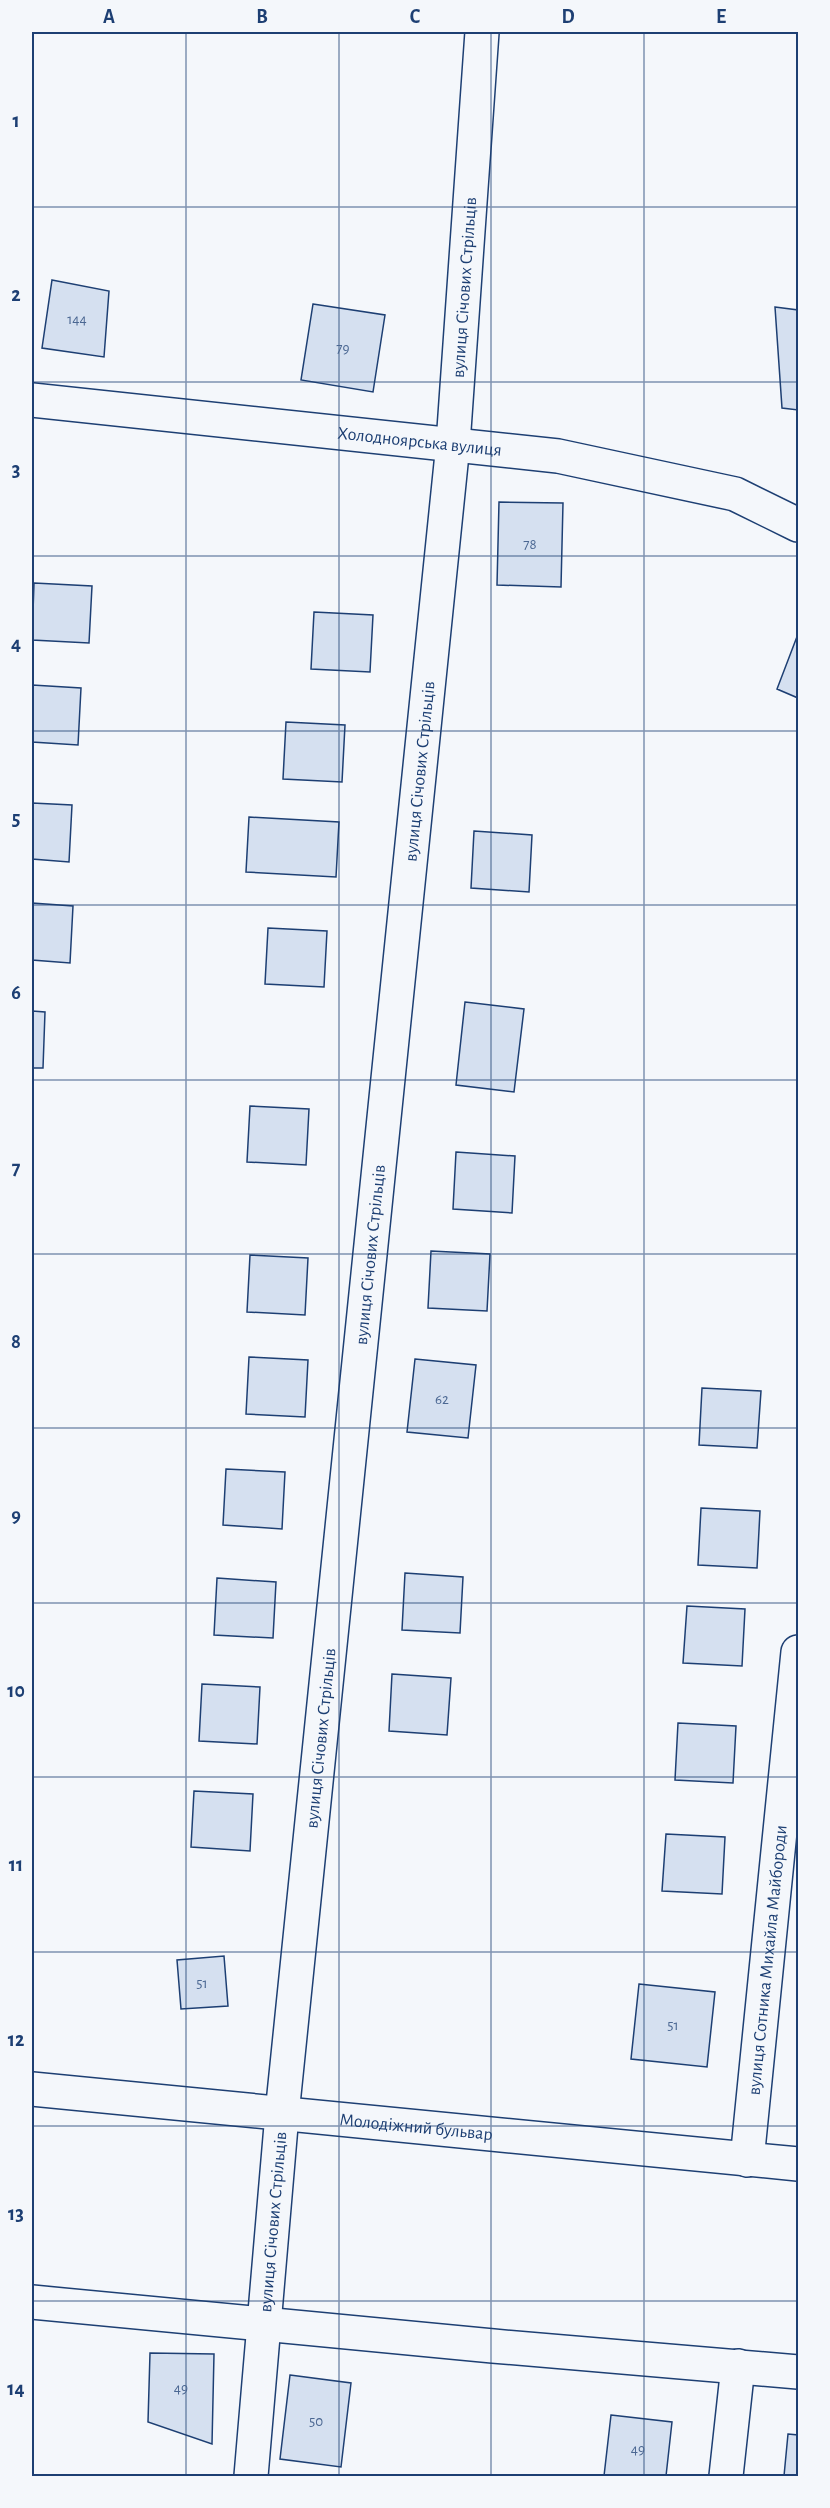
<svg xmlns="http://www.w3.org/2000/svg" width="830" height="2508" font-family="'Alegreya Sans',sans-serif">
<rect width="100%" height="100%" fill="#f4f7fb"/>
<path fill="#d5e0f0" stroke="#1d3f73" stroke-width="1.5" d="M52 280 109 291 104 357 42 348Z
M313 304 385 315 373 392 301 380Z
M775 307 798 310V410L782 408Z
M499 502 563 503 561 587 497 585Z
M34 583 92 586 89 643 32 640Z
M314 612 373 615 370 672 311 669Z
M798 634V698L777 689Z
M32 685 81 688 78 745 32 742Z
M286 722 345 725 342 782 283 779Z
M32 803 72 805 69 862 32 859Z
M249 817 339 822 336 877 246 872Z
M474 831 532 835 529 892 471 888Z
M32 903 73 906 70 963 32 960Z
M268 928 327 931 324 987 265 984Z
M465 1002 524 1009 514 1092 456 1085Z
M32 1011 45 1012 43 1068H32Z
M250 1106 309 1109 306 1165 247 1162Z
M456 1152 515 1156 512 1213 453 1209Z
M431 1251 490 1254 487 1311 428 1308Z
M250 1255 308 1258 305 1315 247 1312Z
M249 1357 308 1360 305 1417 246 1414Z
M415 1359 476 1365 468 1438 407 1432Z
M702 1388 761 1391 757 1448 699 1445Z
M226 1469 285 1472 282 1529 223 1525Z
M701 1508 760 1511 757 1568 698 1565Z
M405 1573 463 1577 460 1633 402 1630Z
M217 1578 276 1582 273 1638 214 1635Z
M687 1606 745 1609 742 1666 683 1663Z
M392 1674 451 1678 447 1735 389 1731Z
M202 1684 260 1687 257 1744 199 1741Z
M678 1723 736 1726 733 1783 675 1780Z
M194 1791 253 1794 250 1851 191 1847Z
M666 1834 725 1837 722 1894 662 1891Z
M224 1956 228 2006 181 2009 177 1960Z
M639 1984 715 1992 707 2067 631 2059Z
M150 2353 214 2354 212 2444 148 2422Z
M290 2375 351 2383 341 2467 280 2459Z
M611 2415 672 2422 666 2476H604Z
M788 2434 798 2435V2476H784Z"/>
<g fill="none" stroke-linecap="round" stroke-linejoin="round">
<g stroke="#1d3f73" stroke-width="36">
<g id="minor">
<path id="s1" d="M32 400 558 456 735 494 798 525"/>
<path id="s2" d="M747 2160 798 1652"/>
<path id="s3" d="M251 2476 282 2114 453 444 482 32"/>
<path d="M726 2476 738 2366"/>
</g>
</g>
<g stroke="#1d3f73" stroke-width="36">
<g id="secondary">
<path id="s4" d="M32 2089 798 2164"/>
<path d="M32 2302 493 2346 798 2372"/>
</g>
</g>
<use href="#minor" stroke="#f4f7fb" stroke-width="33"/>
<use href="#secondary" stroke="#f4f7fb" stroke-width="33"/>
</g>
<path fill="none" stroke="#1d3f73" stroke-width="1.5" stroke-opacity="0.55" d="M186 32V2476M339 32V2476M491 32V2476M644 32V2476M32 207H798M32 382H798M32 556H798M32 731H798M32 905H798M32 1080H798M32 1254H798M32 1428H798M32 1603H798M32 1777H798M32 1952H798M32 2126H798M32 2301H798"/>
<g text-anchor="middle" stroke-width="4.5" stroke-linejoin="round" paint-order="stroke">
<g font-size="15" fill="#4b6792">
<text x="77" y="324">144</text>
<text x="343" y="353">79</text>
<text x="530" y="549">78</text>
<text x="442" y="1404">62</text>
<text x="202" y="1988">51</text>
<text x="673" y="2030">51</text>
<text x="181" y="2393">49</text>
<text x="316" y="2426">50</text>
<text x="638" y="2454">49</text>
</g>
<g font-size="18" fill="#1d3f73" stroke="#f4f7fb">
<text dy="6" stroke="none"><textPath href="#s3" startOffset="2199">вулиця Січових Стрільців</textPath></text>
<text dy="6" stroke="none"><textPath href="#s1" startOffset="390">Холодноярська вулиця</textPath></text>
<text dy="6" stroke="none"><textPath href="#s3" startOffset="1713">вулиця Січових Стрільців</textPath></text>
<text dy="6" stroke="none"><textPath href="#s3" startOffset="1227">вулиця Січових Стрільців</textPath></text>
<text dy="6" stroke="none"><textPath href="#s3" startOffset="741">вулиця Січових Стрільців</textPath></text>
<text dy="6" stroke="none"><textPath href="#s2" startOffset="201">вулиця Сотника Михайла Майбороди</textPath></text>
<text dy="6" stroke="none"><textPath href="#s4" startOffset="386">Молодіжний бульвар</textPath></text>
<text dy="6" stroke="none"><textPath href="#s3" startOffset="255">вулиця Січових Стрільців</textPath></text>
</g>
</g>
<rect width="830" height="2508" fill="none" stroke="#f4f7fb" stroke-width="66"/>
<rect x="33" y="33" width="764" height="2442" fill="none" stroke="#1d3f73" stroke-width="2"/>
<g font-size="20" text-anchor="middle" font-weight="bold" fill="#1d3f73">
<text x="109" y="23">A</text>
<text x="262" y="23">B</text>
<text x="415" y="23">C</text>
<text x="568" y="23">D</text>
<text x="721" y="23">E</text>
<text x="16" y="127">1</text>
<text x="16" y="301">2</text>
<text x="16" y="476">3</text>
<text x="16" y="650">4</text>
<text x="16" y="825">5</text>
<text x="16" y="999">6</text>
<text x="16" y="1174">7</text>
<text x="16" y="1348">8</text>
<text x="16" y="1522">9</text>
<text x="16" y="1697">10</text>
<text x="16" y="1871">11</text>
<text x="16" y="2046">12</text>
<text x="16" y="2220">13</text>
<text x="16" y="2395">14</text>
</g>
</svg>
